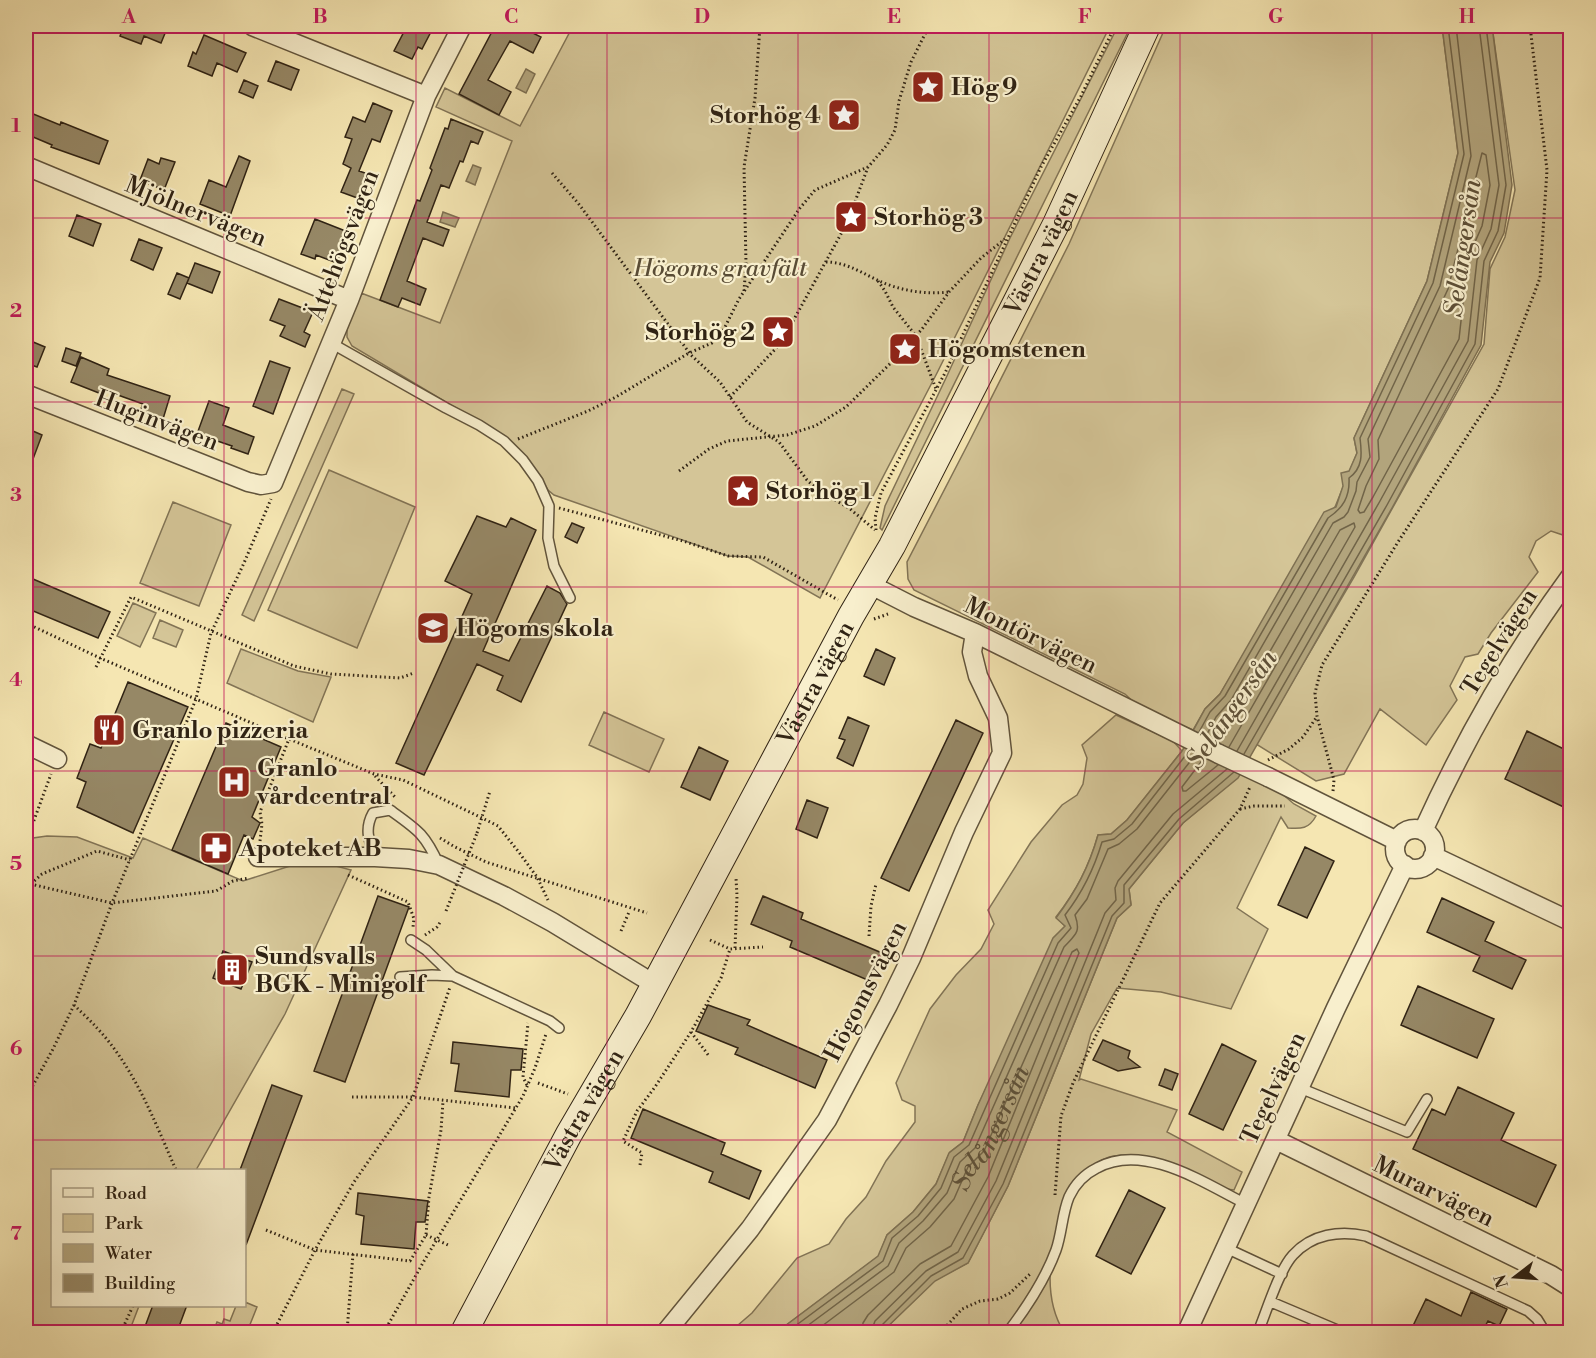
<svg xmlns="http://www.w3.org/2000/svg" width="1596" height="1358" font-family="'Libre Bodoni',serif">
<rect width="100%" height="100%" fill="#f5e6b2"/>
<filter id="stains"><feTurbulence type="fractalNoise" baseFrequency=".00333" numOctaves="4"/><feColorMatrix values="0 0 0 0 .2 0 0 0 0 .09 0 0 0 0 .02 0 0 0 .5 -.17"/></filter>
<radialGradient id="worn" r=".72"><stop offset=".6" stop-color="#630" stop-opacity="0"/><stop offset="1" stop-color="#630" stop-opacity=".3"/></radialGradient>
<path fill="#d4c597" stroke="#827456" stroke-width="1.5" d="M573 26H1110L937 373 820 598 748 557 728 556 554 495 548 490 536 471 493 430 352 346 347 337V329L361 293 440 323 512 141 436 107 445 88 520 126Z
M1118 26H1131L882 530 880 528 885 506 946 378 1010 238Z
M1166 26H1442L1458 153 1427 281 1354 438 1357 453 1335 507 1220 694 1205 709 1193 730 1140 708 1125 694 914 590 908 579 907 562 969 442 1069 244Z
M1492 26H1570V524L1563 535 1551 531 1536 541 1529 557 1538 572 1491 633 1478 654 1465 657 1450 686 1457 700 1426 745 1380 709 1344 774 1316 781 1256 744 1354 577 1484 344 1490 269 1505 237 1515 190Z
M342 389 354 394 254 621 242 615Z
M329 470 415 507 357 648 268 610Z
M173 502 231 525 199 606 140 583Z
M133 603 156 613 140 647 117 636Z
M160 620 183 630 176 647 153 638Z
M241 649 298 671 331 677 313 722 227 683Z
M604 712 664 739 649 772 589 745Z
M1116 715 1173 741 1182 751 1127 820 1111 834 1098 835C1089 867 1076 891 1056 917L1065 926 978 1105 963 1142 950 1152 936 1184 913 1212 887 1235 879 1256 777 1332H730L752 1313 797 1258 829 1244 846 1219 866 1197 886 1161 915 1122V1106L902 1100 896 1083 930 1009 956 975 981 949 994 924 988 910 1031 842 1062 805 1077 795 1083 784 1087 758 1082 745Z
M1241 772 1274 787 1294 804 1316 816C1309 829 1301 829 1288 828L1281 817 1237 908 1268 929 1231 1009 1161 992 1117 988 1091 1034 1079 1080 1081 1079 1177 1110 1167 1132 1242 1172 1234 1190 1226 1189C1191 1173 1155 1150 1114 1156 1101 1158 1084 1170 1075 1179 1067 1188 1065 1202 1061 1213 1050 1251 1042 1297 1064 1332H882L935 1280 968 1263 1008 1186 1117 918 1131 905 1129 889 1183 823 1238 777Z
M47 836 77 837 133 858 143 838 243 881 290 866 321 862 351 870 285 1014 196 1170H52V1306H139L129 1332H26V855L33 838Z
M245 1302 257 1307 247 1332H213L217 1322 222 1324 224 1319 230 1321 236 1306H244Z"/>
<path fill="#b2a47c" stroke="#7e7052" stroke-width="1.5" d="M1442 26H1492L1512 185 1504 233 1490 262 1481 345 1392 508 1238 778 1183 823 1129 889 1131 905 1117 918 1008 1186 968 1263 935 1281 882 1332H777L878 1256 887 1235 913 1212 936 1184 949 1153 963 1142 978 1105 1053 938 1065 926 1056 918C1076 891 1089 867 1098 835L1111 834 1127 820 1182 751 1205 709 1220 694 1324 512 1336 507 1343 486 1341 473 1349 471 1357 453 1354 438 1427 281 1458 153Z
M526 69 535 74 526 93 516 88Z
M473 165 481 168 475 185 466 181Z
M443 212 459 218 455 227 440 222Z"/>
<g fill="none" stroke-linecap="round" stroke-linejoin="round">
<g stroke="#716448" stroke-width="1.5">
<path d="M1482 153 1486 155 1490 185 1482 226 1468 258 1459 339 1373 497 1364 512 1360 513 1358 510 1366 486 1379 459 1378 440 1448 289Z"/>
<path d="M1199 732 1210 712 1225 696 1328 518C1343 508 1350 497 1349 478 1363 468 1362 454 1360 438L1433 283 1464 154 1448 26"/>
<path d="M1206 736 1216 717 1231 700 1333 523 1344 517 1348 512 1356 491 1357 482 1370 457 1368 439 1440 286 1471 156 1456 26"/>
<path d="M1214 740 1223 722 1239 705 1340 530 1354 523 1355 527 1229 747"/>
<path d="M1237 751 1380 501 1468 341 1477 260 1491 229 1499 185 1479 26"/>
<path d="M1244 754 1387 505 1475 344 1484 261 1498 231 1506 185 1486 26"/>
<path d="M1204 758 1182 787 1183 791H1186L1218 765"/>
<path d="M787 1332 883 1261 892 1238 918 1216 941 1188 954 1157 969 1145 1058 943 1071 928 1065 915C1082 893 1094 869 1102 842L1114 839 1132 824 1189 751"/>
<path d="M799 1332 888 1266 899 1243 923 1221 947 1193 960 1162 975 1148 1064 947C1076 934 1081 932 1075 915L1087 899 1108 849 1119 844 1137 829 1196 754"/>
<path id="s1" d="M814 1332 894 1272 906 1248 930 1227 954 1199 968 1167 984 1151 1072 952 1077 949 1079 953 988 1177 951 1246 920 1264 868 1315 863 1323 862 1332"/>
<path d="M871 1332 875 1321 926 1271 958 1252 996 1181 1105 913 1116 900 1115 888 1118 881 1173 814 1227 769"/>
<path d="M879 1332 881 1326 931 1276 963 1258 1003 1184 1112 916 1124 903V885L1179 819 1234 772"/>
</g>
</g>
<path fill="#968866" stroke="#302314" stroke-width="1.5" d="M119 26H168L161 43 144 36 141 44 120 36 123 28Z
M407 26H434L422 49 418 47 412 59 394 51Z
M495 26H519L541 37 533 53 510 41 506 48 488 80 511 92 499 115 459 94Z
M204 35 246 53 237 72 217 63 212 76 188 66 193 52 196 54Z
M276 61 299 70 291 90 268 81Z
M244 80 258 86 253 98 239 92Z
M373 103 392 111 380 142 372 139 359 171 368 174 360 199 341 192 351 168 343 164 352 139 345 137 353 117 365 122Z
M26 111 60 125 61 122 108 141 99 164 51 147 52 145 26 134Z
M451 119 483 132 478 144 471 141 463 162 460 161 449 188 441 185 427 222 449 230 443 246 423 238 407 281 426 289 420 305 402 298 398 307 380 300 417 200 420 201 432 170 430 168 445 128 448 129Z
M239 156 250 161 230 216 200 204 209 180 226 187Z
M161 158 175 162 164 190 140 180 148 159 159 164Z
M77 215 101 224 93 246 69 236Z
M315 219 348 232 337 263 316 255 315 259 301 254Z
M139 239 162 248 153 270 131 260Z
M195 263 220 272 212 293 187 283Z
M177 273 189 278 180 299 168 294Z
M279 299 313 312 304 332 310 335 305 347 280 336 285 326 270 320Z
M26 339 45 347 37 367 26 363Z
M66 348 81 353 76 366 62 361Z
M81 357 109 369 107 375 170 396 163 419 140 411 143 404 101 389 99 393 71 382Z
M270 361 290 368 273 414 253 406Z
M209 401 229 408 223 425 254 437 248 454 231 448 232 446 197 434Z
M26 428 42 435 27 475H26Z
M477 516 506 527 511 518 536 530 483 651 509 661 547 586 560 593 567 604 521 702 497 690 503 676 477 664 424 775 396 763 472 594 445 581Z
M572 523 584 528 577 543 565 537Z
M26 576 110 612 98 638 26 608Z
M876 649 895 658 884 685 864 676Z
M128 682 188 707 133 833 77 807 86 782 77 778 90 744 101 748Z
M848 717 869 726 853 766 837 758 845 740 839 738Z
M956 720 983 733 909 891 881 878Z
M226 723 281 747 252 817 260 823 253 839 244 835 228 874 172 850Z
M1527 731 1570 752V810L1505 779Z
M699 747 728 761 710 800 681 787Z
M807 800 828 808 817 838 796 829Z
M1305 847 1334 861 1307 918 1278 905Z
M378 896 409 907 345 1082 314 1071Z
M763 896 803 913 801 919 882 953 870 981 790 947 792 941 751 924Z
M1442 898 1494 922 1485 941 1526 960 1512 989 1473 971 1480 956 1427 932Z
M223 951 252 962 241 989 213 978Z
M1418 986 1494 1019 1477 1058 1401 1025Z
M708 1005 750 1020 747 1025 827 1060 815 1088 735 1054 738 1048 696 1031Z
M1103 1040 1130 1051 1128 1058 1140 1067 1118 1071 1093 1060Z
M453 1042 523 1049 521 1070H511L509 1097 455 1091 459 1064 451 1063Z
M1222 1044 1256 1061 1223 1130 1189 1114Z
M1165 1069 1178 1074 1172 1090 1159 1085Z
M272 1085 302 1096 246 1245 244 1170H240Z
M1458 1087 1514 1113 1501 1140 1556 1165 1536 1207 1413 1149 1432 1109 1445 1115Z
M643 1109 725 1143 721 1154 761 1171 749 1199 709 1182 713 1172 631 1138Z
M1129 1190 1165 1208 1131 1274 1096 1256Z
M358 1193 428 1201 425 1222H416L414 1249 361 1244 364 1216 356 1214Z
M1471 1292 1507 1309 1499 1326 1488 1321 1482 1332H1410L1426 1299 1461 1316Z
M153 1305H187L177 1332H143Z"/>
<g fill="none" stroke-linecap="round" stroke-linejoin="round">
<g stroke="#61543c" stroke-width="12">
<path id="lane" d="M331 343 446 408 479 425 504 441 523 460 538 481 549 506 548 538 554 566 570 598
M375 857C369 841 364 829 373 813L390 810C418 830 425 834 439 865
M411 940 426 950 453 976 550 1021 559 1028
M400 977 432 975 453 976
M1300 1088 1407 1132 1427 1099
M1226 1248 1282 1274
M1271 1302 1342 1332
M1008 1332C1027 1307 1045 1280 1056 1250 1062 1233 1062 1214 1069 1197 1075 1184 1085 1174 1097 1168 1144 1142 1204 1183 1246 1204
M1258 1332C1266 1313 1279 1270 1293 1255 1312 1234 1340 1230 1366 1236L1528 1311 1537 1319 1545 1332"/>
</g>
<g stroke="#61543c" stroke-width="21">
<path id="street" d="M252 26 426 96
M26 166 349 300
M26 394 248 482 261 485 273 483 349 300 426 96 462 26
M869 584 914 607 975 633 1219 754
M26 744 57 759
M1268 777 1397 841
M1395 849a20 20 0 1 1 40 0a20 20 0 1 1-40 0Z
M1423 831C1464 741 1512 656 1570 577
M1433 856 1570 921
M258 857H375L409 859 439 865 504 896 552 922 654 984
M1276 1140 1551 1275 1570 1287
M666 1332 750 1229 827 1120 888 1005 911 958 964 832 1002 753 998 718 978 676 972 652 975 633
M1187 1332 1336 1008 1405 865"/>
</g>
<g stroke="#302314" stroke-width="28">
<g id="secondary">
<path id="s2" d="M464 1332 569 1134 638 1016 851 616 892 546 1056 224 1147 26"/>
</g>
</g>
<path stroke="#302314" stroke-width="3" stroke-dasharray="1.5 3" stroke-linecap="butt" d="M552 173 578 203 691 355 720 382 747 422 779 442 807 480 819 491 849 508 875 530
M826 262C844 262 859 271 875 279 897 290 924 295 949 292
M878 281 885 291 893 307 916 336 936 389
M744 291 746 264 744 167 755 98 760 26
M730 397 781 343 847 223 868 167
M518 439 588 411 616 397 689 353 712 343 721 335 739 299 800 208 815 190 868 167 887 145 895 130 899 101 911 62 929 26
M679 471 709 449 727 441 787 435 815 426 846 407 901 353 922 329 949 292 981 258 1005 239
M559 508 683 541 728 556 763 557 838 600
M876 530 875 518 881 493 945 373 1041 167 1081 96 1115 26
M874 619 888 614
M26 623 100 658 289 739 374 774 403 780 482 818 498 826 518 851 537 877 548 900
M96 667 131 597 294 666 331 674 400 678 414 673
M1268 760 1289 749 1303 737 1316 718
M375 776 395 797
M1333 791 1334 780 1317 716 1315 693 1322 665 1398 542 1498 389 1540 278 1547 170 1530 26
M1240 809 1254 806H1285
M477 833 490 791
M440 838 455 847 486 862 647 913
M260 841 262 824 260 812 289 739
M26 842 51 774
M348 875 408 902 414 919 413 927
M26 883 112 903 216 891 233 881 249 878
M31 884 42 874 97 851 130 860
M621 931 629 912
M425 935 437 927 441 921
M869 936 871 906 876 884
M710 940 730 949 763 947
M735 948 737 896 736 878
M74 1005C81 1012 90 1020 97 1028 134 1067 155 1122 176 1170
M691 1032 709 1056
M538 1083 568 1094
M527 1085 523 1077 528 1023
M352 1097H413L516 1108
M26 1098 53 1049 74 1005 112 903 196 699 211 633 244 563 271 499
M640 1165 642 1153 623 1141 637 1111 655 1087 691 1032 721 978 730 949
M1055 1195 1061 1116 1073 1083 1160 903 1240 809 1250 787
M266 1230 315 1250 410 1261 426 1235 429 1197 441 1130 443 1101
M426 1235 448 1245
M121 1332 133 1306
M273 1332 315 1250 354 1182 413 1097 450 987
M347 1332 353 1254
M384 1332 424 1261 523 1096 535 1068 546 1034
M941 1332 962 1309 980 1301 998 1299 1010 1293 1030 1274"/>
<use href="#lane" stroke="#f8efcd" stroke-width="9"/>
<use href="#street" stroke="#f8efcd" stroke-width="18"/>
<use href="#secondary" stroke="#f8efcd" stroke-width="26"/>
<g stroke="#61543c" stroke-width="21" stroke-linecap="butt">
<path id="street-bridge" d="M1219 754 1268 777"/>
</g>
<path stroke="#302314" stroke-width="3" stroke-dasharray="1.5 3" stroke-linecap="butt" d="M446 911 477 833"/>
<use href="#street-bridge" stroke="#f8efcd" stroke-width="18"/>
</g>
<path fill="none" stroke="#c2185b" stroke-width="1.5" stroke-opacity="0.55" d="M224 26V1170M416 26V1332M607 26V1332M798 26V1332M989 26V1332M1180 26V1332M1372 26V1332M26 218H1570M26 402H1570M26 587H1570M26 771H1570M26 956H1570M26 1140H1570M224 1306V1332"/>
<defs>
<g id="sight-square" transform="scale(1.725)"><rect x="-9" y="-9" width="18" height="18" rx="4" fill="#8f2418" stroke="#f8efcd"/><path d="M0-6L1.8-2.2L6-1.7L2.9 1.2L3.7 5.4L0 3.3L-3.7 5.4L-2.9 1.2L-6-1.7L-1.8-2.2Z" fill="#fff"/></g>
<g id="school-square" transform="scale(1.725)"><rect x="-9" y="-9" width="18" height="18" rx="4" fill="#8f2418" stroke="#f8efcd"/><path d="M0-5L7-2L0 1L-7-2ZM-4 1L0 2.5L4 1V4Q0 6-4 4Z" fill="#fff"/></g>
<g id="restaurant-square" transform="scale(1.725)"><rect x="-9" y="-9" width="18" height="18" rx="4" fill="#8f2418" stroke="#f8efcd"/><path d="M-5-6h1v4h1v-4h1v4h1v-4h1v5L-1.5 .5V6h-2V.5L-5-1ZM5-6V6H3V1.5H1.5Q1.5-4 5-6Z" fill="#fff"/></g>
<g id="hospital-square" transform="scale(1.725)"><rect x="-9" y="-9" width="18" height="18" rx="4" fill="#8f2418" stroke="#f8efcd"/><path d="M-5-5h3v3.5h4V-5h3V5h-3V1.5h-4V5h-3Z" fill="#fff"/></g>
<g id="pharmacy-square" transform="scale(1.725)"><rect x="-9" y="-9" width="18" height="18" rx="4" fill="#8f2418" stroke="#f8efcd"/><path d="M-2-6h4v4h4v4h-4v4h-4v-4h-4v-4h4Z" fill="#fff"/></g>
<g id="building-square" transform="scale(1.725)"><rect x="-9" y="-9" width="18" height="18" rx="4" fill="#8f2418" stroke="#f8efcd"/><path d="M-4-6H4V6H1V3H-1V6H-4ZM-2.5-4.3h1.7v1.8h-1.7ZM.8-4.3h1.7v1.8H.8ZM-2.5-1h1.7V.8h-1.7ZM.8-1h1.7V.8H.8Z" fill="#fff"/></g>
</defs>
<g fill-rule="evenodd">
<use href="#sight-square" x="928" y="87"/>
<use href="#sight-square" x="844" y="115"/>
<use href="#sight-square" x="851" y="217"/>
<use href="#sight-square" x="778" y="332"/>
<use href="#sight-square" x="905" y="349"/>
<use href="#sight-square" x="743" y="491"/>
<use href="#school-square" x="433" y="628"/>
<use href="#restaurant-square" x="109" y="730"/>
<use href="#hospital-square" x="234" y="782"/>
<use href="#pharmacy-square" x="216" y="848"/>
<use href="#building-square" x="232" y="970"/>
</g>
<g text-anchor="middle" stroke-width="4.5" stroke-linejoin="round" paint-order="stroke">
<g font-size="24" font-weight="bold" fill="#302314" stroke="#f8efcd" text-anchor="start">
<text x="951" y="95">Hög 9</text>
<text x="821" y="123" text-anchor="end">Storhög 4</text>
<text x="874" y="225">Storhög 3</text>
<text x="755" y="340" text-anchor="end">Storhög 2</text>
<text x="928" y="357">Högomstenen</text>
<text x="766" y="499">Storhög 1</text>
<text x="456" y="636">Högoms skola</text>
<text x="132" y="738">Granlo pizzeria</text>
<text x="257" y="776">Granlo<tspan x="257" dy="28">vårdcentral</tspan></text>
<text x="239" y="856">Apoteket AB</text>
<text x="255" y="964">Sundsvalls<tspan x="255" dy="28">BGK - Minigolf</tspan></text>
</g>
<g font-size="24" fill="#302314" stroke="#f8efcd">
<text transform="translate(196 211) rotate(22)" y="8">Mjölnervägen</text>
<text transform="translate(343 245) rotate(-69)" y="8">Ättehögsvägen</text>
<text dy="8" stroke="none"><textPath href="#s2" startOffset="1224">Västra vägen</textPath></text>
<text transform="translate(157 420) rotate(21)" y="8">Huginvägen</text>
<text transform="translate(1031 635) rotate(26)" y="8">Montörvägen</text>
<text transform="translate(1499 642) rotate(-58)" y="8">Tegelvägen</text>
<text dy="8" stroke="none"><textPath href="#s2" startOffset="738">Västra vägen</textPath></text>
<text transform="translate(865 991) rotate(-63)" y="8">Högomsvägen</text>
<text transform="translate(1273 1088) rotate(-65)" y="8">Tegelvägen</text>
<text dy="8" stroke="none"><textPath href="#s2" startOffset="252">Västra vägen</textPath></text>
<text transform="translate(1434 1191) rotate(26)" y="8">Murarvägen</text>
</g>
<g font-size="24" font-style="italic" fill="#594c35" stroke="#f8efcd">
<text x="720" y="276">Högoms gravfält</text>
</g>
<g font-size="26" font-style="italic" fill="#5e5038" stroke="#f8efcd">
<text transform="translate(1462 248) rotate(-82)" y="9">Selångersån</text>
<text transform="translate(1231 709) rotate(-55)" y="9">Selångersån</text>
<text dy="9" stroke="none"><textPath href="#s1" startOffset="276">Selångersån</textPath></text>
</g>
</g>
<rect width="1596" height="1358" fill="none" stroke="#f5e6b2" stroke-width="66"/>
<rect x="51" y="1169" width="195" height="138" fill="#f8efcd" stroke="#a89d83" stroke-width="1.5"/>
<rect x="63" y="1188" width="30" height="9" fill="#f8efcd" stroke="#a89d83" stroke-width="1.5"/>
<text x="105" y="1199" font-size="18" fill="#302314">Road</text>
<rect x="63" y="1214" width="30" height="18" fill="#d4c597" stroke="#a89d83" stroke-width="1.5"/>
<text x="105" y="1229" font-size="18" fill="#302314">Park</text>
<rect x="63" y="1244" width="30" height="18" fill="#b2a47c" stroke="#a89d83" stroke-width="1.5"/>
<text x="105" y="1259" font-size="18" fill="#302314">Water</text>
<rect x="63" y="1274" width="30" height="18" fill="#968866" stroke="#a89d83" stroke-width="1.5"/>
<text x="105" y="1289" font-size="18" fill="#302314">Building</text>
<g transform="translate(1515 1277) rotate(253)" stroke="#f8efcd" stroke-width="4.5" paint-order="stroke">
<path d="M0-4.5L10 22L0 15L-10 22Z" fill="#302314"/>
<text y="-9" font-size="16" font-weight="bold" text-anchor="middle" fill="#302314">N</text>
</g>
<rect x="33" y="33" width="1530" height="1292" fill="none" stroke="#c2185b" stroke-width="2"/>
<g font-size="20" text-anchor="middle" font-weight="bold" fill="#c2185b">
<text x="129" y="23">A</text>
<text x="320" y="23">B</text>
<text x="511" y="23">C</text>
<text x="702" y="23">D</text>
<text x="894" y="23">E</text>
<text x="1085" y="23">F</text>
<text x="1276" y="23">G</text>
<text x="1467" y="23">H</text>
<text x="16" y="132">1</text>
<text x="16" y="317">2</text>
<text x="16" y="501">3</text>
<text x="16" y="686">4</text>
<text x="16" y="870">5</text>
<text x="16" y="1055">6</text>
<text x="16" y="1240">7</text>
</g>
<rect width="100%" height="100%" filter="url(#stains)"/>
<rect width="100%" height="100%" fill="url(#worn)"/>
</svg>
